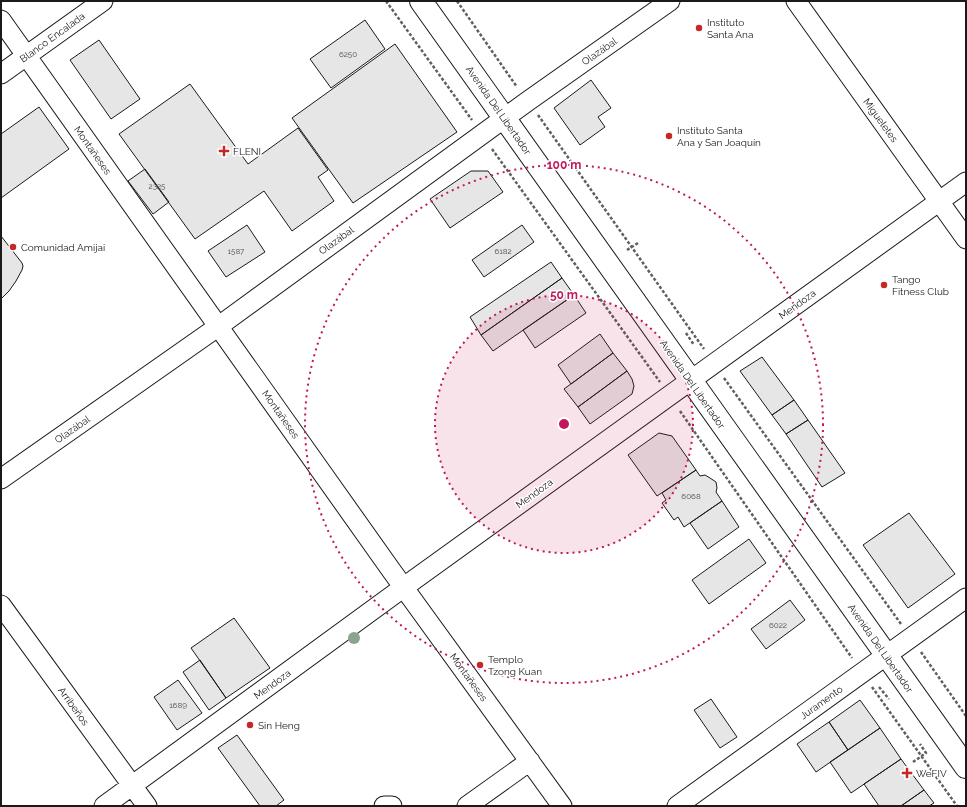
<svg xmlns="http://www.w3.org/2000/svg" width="967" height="807" font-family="Raleway,sans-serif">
<rect width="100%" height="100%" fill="#fff"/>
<path fill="#e6e6e6" stroke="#1a1a1a" d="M365 20 385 49 331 88 310 59Z
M99 40 140 99 111 119 70 60Z
M395 44 457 132 353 203 292 118Z
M591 80 611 108 598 117 605 127 580 145 554 108Z
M190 84 248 164 298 128 328 170 318 177 334 201 292 231 264 191 195 239 119 134Z
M39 107 69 149 1 198V134Z
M145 169 169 202 153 214 128 181Z
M471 171H488L503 192 450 228 430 199Z
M247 225 265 252 226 277 208 251Z
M522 225 534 242 484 277 472 260Z
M1 236 22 263 23 266 22 270 16 281 9 291 1 299Z
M551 262 562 278 481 335 470 317Z
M562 278 574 295 493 351 481 335Z
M574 295 586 313 535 348 523 330Z
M600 334 613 353 571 384 558 365Z
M613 353 627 371 578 407 564 389Z
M762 357 794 400 772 415 740 371Z
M627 371 632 379 634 386 632 394 590 424 578 407Z
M794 400 808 420 786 434 772 415Z
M808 420 845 473 822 487 786 434Z
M659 433 672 436 696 470 657 496 628 455Z
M696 470 700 476 705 475 710 478 716 482 717 488 716 492 722 501 684 527 678 517 674 520 662 503 666 500 662 493Z
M722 501 739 527 708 549 690 523Z
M909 513 955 574 908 608 863 545Z
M749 539 766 563 709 604 692 580Z
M790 600 805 620 766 649 751 629Z
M234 618 270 668 226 698 191 648Z
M200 660 226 698 209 710 183 672Z
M178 680 202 713 177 730 154 697Z
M711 699 737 737 720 748 694 710Z
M860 700 880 728 848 750 829 722Z
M829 722 848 750 816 772 797 744Z
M880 728 901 759 851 793 830 762Z
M237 735 284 800 276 806H260L218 748Z
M901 759 924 790 901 806H879L864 784Z
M924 790 934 803 929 806H901Z"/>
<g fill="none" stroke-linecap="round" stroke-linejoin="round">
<g stroke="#1a1a1a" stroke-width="21">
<path id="minor" d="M796 1 966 239
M1 20 391 570 562 806
M1 74 103 1
M1 479 219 326 528 101 670 1
M1 605 147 806
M104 806 404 587 966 182
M384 806H392
M467 806 530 761
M677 806 966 598"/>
</g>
<g stroke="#1a1a1a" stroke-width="24">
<path id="major" d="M421 1 966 767"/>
</g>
<path stroke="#5f5f5f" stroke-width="2.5" stroke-dasharray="3 2" stroke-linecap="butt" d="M386 1 472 120
M457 1 517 87
M538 115 704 349
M492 149 660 382
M627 250 638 243
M686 333 694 345
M724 378 901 624
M680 411 852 658
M921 652 966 716
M872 687 957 806
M879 687 889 699
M913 762 926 753 920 744"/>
<use href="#minor" stroke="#fff" stroke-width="19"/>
<use href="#major" stroke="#fff" stroke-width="22"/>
</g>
<circle fill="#8aa48f" cx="354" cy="638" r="6"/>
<circle cx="564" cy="424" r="129" fill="#c2185b" fill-opacity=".12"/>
<g fill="none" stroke="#c2185b" stroke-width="2" stroke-dasharray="2 4">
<circle cx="564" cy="424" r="129"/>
<circle cx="564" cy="424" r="259"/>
</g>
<g fill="#c62828" stroke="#fff" stroke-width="1.5">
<circle cx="699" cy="28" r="4"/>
<circle cx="669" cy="136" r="4"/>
<path d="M222 145h4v4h4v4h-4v4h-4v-4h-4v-4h4z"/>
<circle cx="13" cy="247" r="4"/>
<circle cx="884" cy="285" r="4"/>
<circle cx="480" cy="665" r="4"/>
<circle cx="250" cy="725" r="4"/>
<path d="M905 767h4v4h4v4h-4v4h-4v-4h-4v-4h4z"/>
</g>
<g text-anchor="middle" stroke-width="3" stroke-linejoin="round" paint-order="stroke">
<g font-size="8" fill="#4d4d4d">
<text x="348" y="57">6250</text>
<text x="157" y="189">2325</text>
<text x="236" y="254">1587</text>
<text x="503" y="254">6182</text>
<text x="691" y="499">6068</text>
<text x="778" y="628">6022</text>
<text x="178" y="708">1689</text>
</g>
<g font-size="10" fill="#1a1a1a" stroke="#fff" text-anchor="start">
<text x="707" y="26">Instituto<tspan x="707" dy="12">Santa Ana</tspan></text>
<text x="677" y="134">Instituto Santa<tspan x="677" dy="12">Ana y San Joaquín</tspan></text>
<text x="233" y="155">FLENI</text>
<text x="21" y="251">Comunidad Amijai</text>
<text x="892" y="283">Tango<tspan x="892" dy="12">Fitness Club</tspan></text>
<text x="488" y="663">Templo<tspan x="488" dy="12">Tzong Kuan</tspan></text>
<text x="258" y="729">Sin Heng</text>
<text x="916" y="777">WeFIV</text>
</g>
<g font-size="10" fill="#1a1a1a" stroke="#fff">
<text transform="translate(52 37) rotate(-36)" y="4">Blanco Encalada</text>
<text transform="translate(599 51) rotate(-35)" y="4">Olazábal</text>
<text transform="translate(499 110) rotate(55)" y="4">Avenida Del Libertador</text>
<text transform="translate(881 120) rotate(54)" y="4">Migueletes</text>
<text transform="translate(93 150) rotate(55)" y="4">Montañeses</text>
<text transform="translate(336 240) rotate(-36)" y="4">Olazábal</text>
<text transform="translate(797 304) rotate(-36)" y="4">Mendoza</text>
<text transform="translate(693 384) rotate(55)" y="4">Avenida Del Libertador</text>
<text transform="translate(281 414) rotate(55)" y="4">Montañeses</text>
<text transform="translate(72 429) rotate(-35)" y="4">Olazábal</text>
<text transform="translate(534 493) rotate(-36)" y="4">Mendoza</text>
<text transform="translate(881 648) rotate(55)" y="4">Avenida Del Libertador</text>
<text transform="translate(469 677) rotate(54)" y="4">Montañeses</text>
<text transform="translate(272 684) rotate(-36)" y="4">Mendoza</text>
<text transform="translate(821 702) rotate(-36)" y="4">Juramento</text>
<text transform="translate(74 706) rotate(54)" y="4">Arribeños</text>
</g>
</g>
<circle cx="564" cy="424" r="6" fill="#c2185b" stroke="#fff" stroke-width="2"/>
<g font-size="12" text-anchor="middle" font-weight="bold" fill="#c2185b" stroke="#fff" stroke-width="3" stroke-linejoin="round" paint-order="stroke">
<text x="564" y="169">100 m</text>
<text x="564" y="299">50 m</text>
</g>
<rect width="967" height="807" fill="none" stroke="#1a1a1a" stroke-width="4"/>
</svg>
